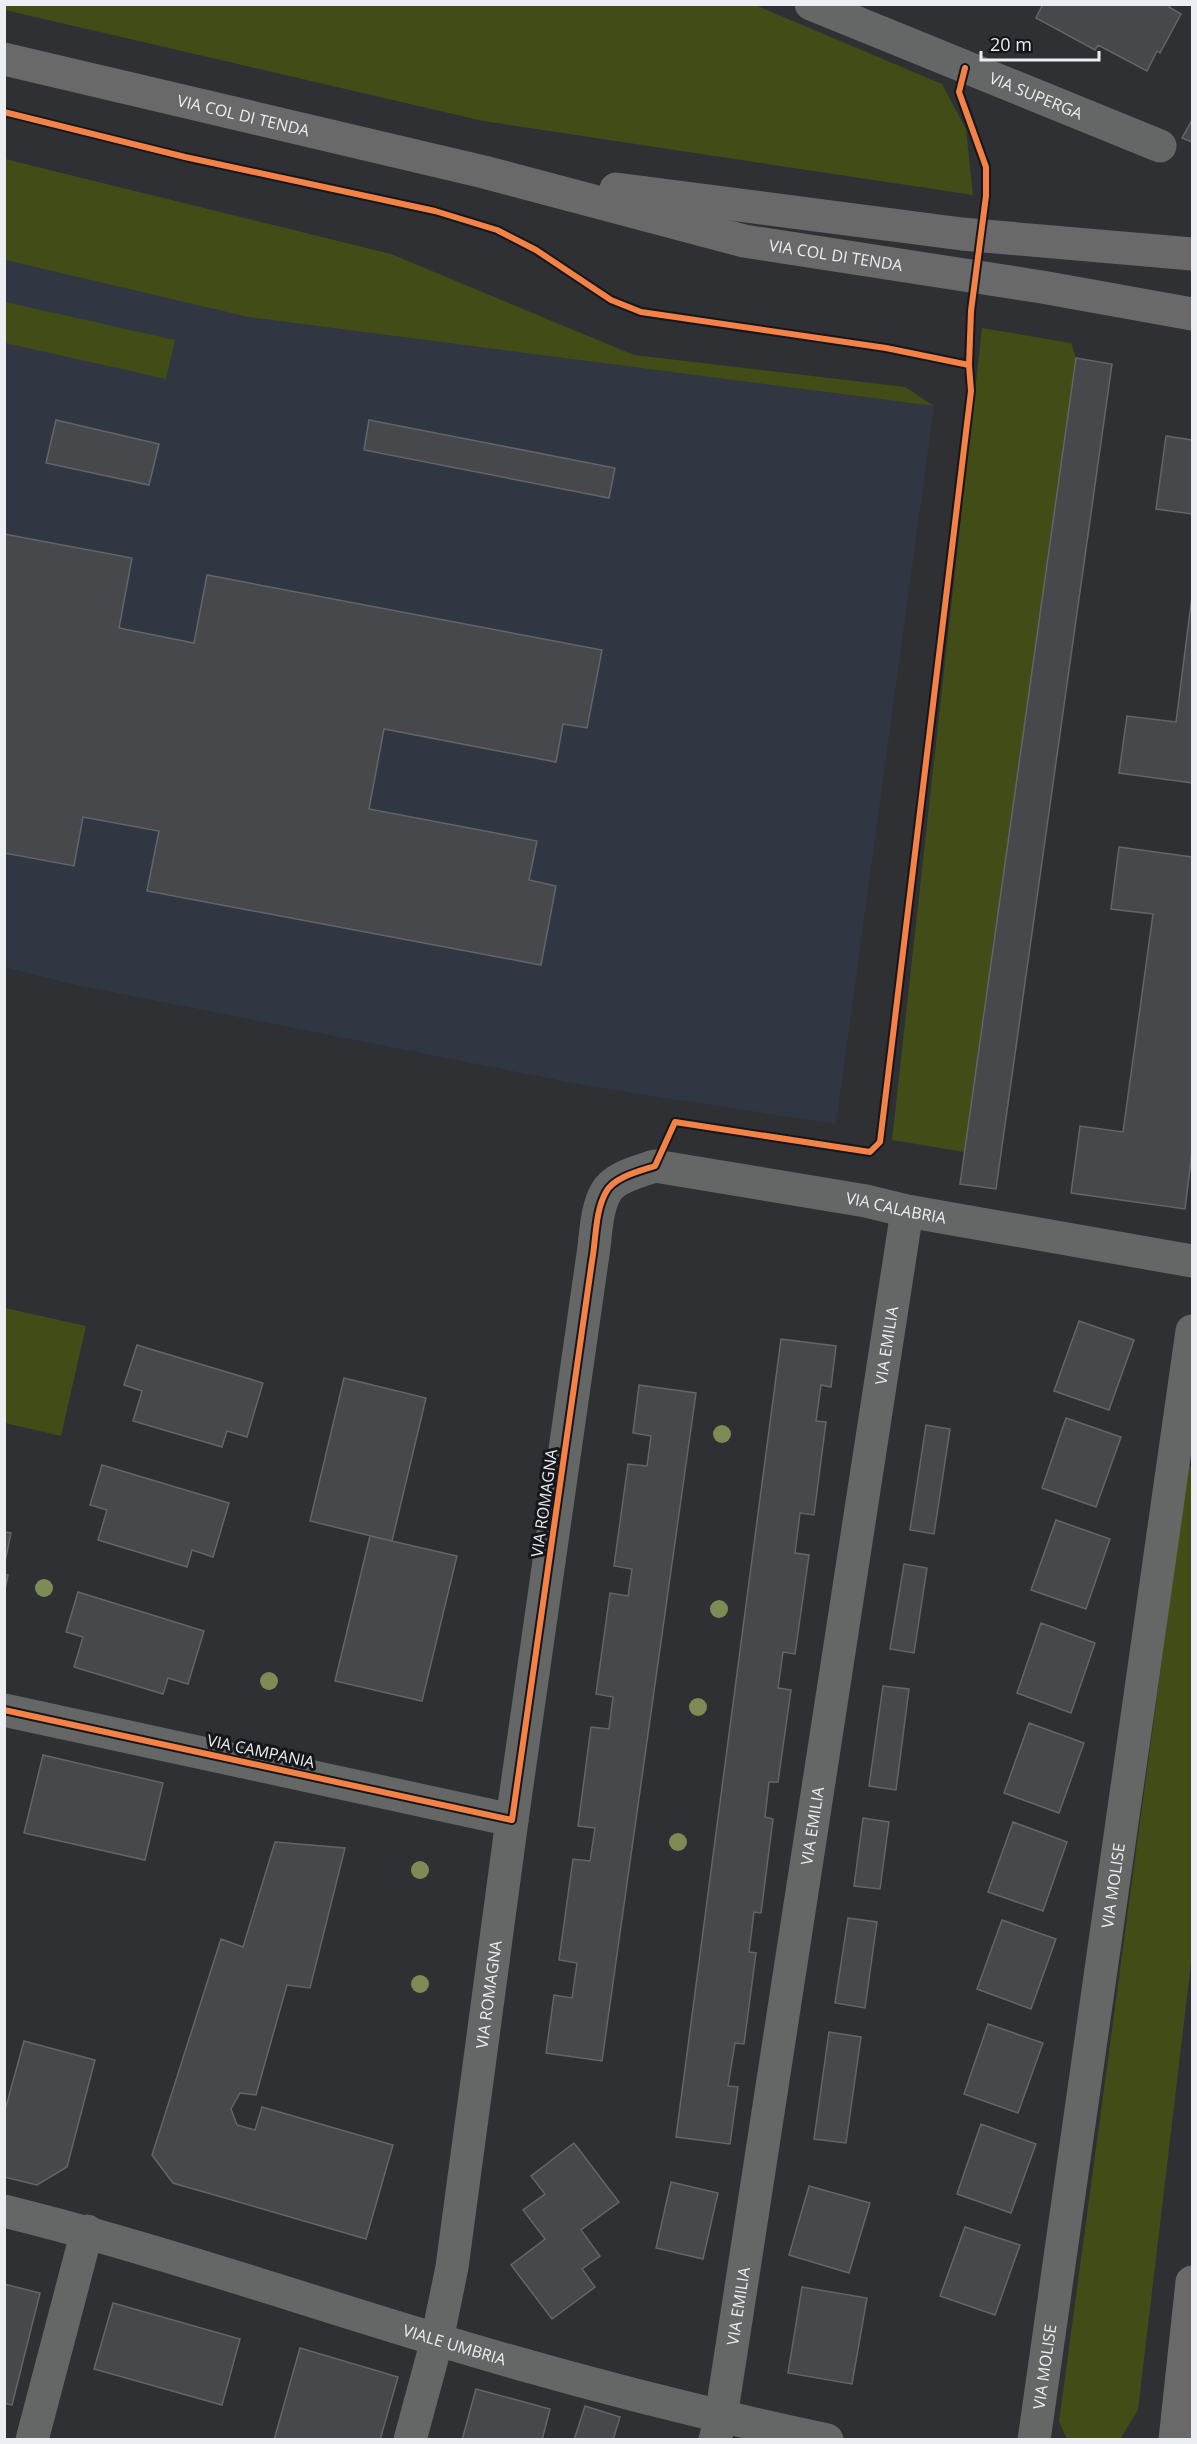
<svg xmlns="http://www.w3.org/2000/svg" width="1197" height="2444" font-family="'Open Sans',sans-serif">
<rect width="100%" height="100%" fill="#2e3034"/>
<path fill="#303743" d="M4 260 248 317 934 406 836 1124 588 1086 67 983 5 967Z"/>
<path fill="#414c17" d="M5 4 755 5 942 84 966 129 973 195 483 121 5 10Z
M5 159 391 254 634 355 905 387 934 406 248 317 5 260Z
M5 302 175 340 166 379 5 343Z
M982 328 1071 343 1076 358 964 1152 892 1140Z
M5 1308 86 1326 61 1436 5 1423Z
M1188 1466 1192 1467V1955L1138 2410 1120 2439H1067L1059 2422Z"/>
<path fill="#46484c" stroke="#636569" stroke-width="1.5" d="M1043 4H1171L1169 7 1181 14 1160 53 1157 51 1147 71 1098 45 1095 50 1036 18Z
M1192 120V142L1182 138Z
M1076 358 1112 364 996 1189 960 1184Z
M56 420 159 444 149 485 46 463Z
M369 420 615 468 609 498 364 450Z
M1166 436 1192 440V514L1156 509Z
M4 534 132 558 119 628 194 643 207 575 602 650 587 728 563 724 556 762 384 729 369 809 537 841 529 880 556 886 541 965 147 891 159 831 83 817 74 866 4 853Z
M1192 596V783L1119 773 1127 716 1176 722Z
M1119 847 1192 857V1152L1185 1209 1071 1193 1080 1126 1123 1132 1153 914 1111 909Z
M1079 1321 1134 1340 1109 1410 1054 1391Z
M781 1339 836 1346 831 1387 821 1385 816 1421 826 1422 814 1515 800 1513 795 1553 809 1555 795 1654 783 1652 778 1688 791 1690 778 1782H769L765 1817 773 1819 761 1913 754 1912 749 1952 756 1953 744 2044 735 2043 728 2086 738 2087 730 2144 676 2137Z
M137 1345 263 1383 247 1437 227 1431 222 1447 133 1421 142 1391 124 1385Z
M344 1378 426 1398 392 1541 310 1521Z
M639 1385 696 1393 602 2061 546 2053 554 1995 572 1998 577 1963 559 1960 573 1859 590 1861 595 1828 578 1826 591 1727 609 1729 613 1697 596 1694 610 1593 628 1596 632 1569 614 1566 628 1464 647 1466 651 1436 633 1433Z
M1066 1418 1121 1437 1096 1507 1042 1488Z
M926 1425 950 1429 934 1534 910 1530Z
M102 1465 229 1503 213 1557 192 1550 187 1567 98 1540 107 1510 90 1505Z
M1056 1520 1110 1539 1086 1609 1031 1590Z
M4 1532 11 1533 4 1566Z
M370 1536 457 1556 422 1701 335 1681Z
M904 1564 927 1568 914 1653 890 1649Z
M4 1574 8 1575 4 1594Z
M78 1592 204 1631 188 1684 168 1678 163 1694 74 1667 83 1637 66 1632Z
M1041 1623 1095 1643 1071 1713 1017 1693Z
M883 1686 909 1689 896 1790 869 1786Z
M1029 1723 1084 1743 1059 1813 1004 1793Z
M43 1755 163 1783 145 1860 24 1833Z
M863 1818 889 1822 880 1889 854 1886Z
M1013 1822 1067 1842 1043 1911 988 1892Z
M275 1842 345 1848 310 1988 287 1985 256 2095 240 2093 231 2109 237 2125 255 2130 262 2107 393 2145 366 2239 173 2183 152 2155 221 1939 243 1947Z
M848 1918 877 1922 865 2008 835 2003Z
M1002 1920 1056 1939 1031 2009 977 1989Z
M988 2024 1043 2043 1018 2113 964 2094Z
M829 2032 861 2037 846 2143 814 2139Z
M24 2041 95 2060 67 2167 37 2185 4 2177V2114Z
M981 2124 1036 2144 1011 2213 957 2194Z
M574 2143 619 2202 581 2230 600 2256 582 2269 595 2287 552 2319 511 2265 545 2239 523 2210 545 2194 531 2176Z
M671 2182 718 2193 703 2259 656 2248Z
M809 2186 870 2203 849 2273 789 2255Z
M965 2227 1020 2245 995 2315 940 2296Z
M4 2284 40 2293 12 2405 4 2403Z
M802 2287 867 2298 852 2384 788 2373Z
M113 2303 240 2339 222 2405 94 2369Z
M300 2348 398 2377 380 2440H274Z
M476 2389 550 2409 542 2440H462Z
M585 2406 620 2417 613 2440H574Z"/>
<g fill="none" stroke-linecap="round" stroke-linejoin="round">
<g stroke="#656767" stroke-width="33">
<path id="s1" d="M811 4 1160 146"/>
<path d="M4 1710 512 1820"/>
<path id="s2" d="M4 2211C150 2247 292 2296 435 2339 564 2378 695 2412 827 2440"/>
<path d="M32 2440 87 2231"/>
<path id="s3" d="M410 2440 437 2340 452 2267 512 1820 592 1261C596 1240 595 1211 606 1192 614 1177 640 1171 655 1166L866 1201 907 1211 1192 1261"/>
<path id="s4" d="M715 2440 721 2417 732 2346 907 1211"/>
<path id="s5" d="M1034 2440 1192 1331"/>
</g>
<g stroke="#69696a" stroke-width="33">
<path id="s6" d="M4 59 484 172 744 241 1042 287 1192 314"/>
<path d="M616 189 962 234 1192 254"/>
<path d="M1175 2440 1192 2282"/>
</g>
<g stroke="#15171b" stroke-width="10">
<path id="cycleway" d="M4 112 185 157 435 211 497 230 536 250 611 300 641 312 886 348 969 365
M4 1710 512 1820 592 1261C596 1240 595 1211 606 1192 614 1177 640 1171 655 1166L675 1122 870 1152 880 1142 971 391 969 365 971 311 986 196V167L959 92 965 68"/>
</g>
<use href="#cycleway" stroke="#f48246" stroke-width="6"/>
</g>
<g fill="#7d8b54">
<circle cx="722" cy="1434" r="9"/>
<circle cx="44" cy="1588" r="9"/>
<circle cx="719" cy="1609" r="9"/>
<circle cx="269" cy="1681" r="9"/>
<circle cx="698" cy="1707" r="9"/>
<circle cx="678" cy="1842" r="9"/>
<circle cx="420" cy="1870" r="9"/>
<circle cx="420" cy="1984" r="9"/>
</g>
<g text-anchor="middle" stroke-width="6" stroke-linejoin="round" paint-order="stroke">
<g font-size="16" fill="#ebeef3" stroke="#15171b">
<text dy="6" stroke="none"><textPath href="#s1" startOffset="243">VIA SUPERGA</textPath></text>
<text dy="6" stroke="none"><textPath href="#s6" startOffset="246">VIA COL DI TENDA</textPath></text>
<text dy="6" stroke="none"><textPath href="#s6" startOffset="855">VIA COL DI TENDA</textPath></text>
<text dy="6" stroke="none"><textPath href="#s3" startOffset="1566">VIA CALABRIA</textPath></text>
<text dy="6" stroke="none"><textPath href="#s4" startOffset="1108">VIA EMILIA</textPath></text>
<text transform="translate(544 1503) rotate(-82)" y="6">VIA ROMAGNA</text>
<text transform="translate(261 1751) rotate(12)" y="6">VIA CAMPANIA</text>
<text dy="6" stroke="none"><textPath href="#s4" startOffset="622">VIA EMILIA</textPath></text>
<text dy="6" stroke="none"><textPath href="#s5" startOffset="560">VIA MOLISE</textPath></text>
<text dy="6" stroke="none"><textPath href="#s3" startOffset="453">VIA ROMAGNA</textPath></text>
<text dy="6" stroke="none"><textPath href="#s4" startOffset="136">VIA EMILIA</textPath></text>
<text dy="6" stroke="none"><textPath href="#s2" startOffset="470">VIALE UMBRIA</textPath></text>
<text dy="6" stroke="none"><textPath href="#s5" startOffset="74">VIA MOLISE</textPath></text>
</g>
</g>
<rect width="1197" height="2444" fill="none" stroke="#ebeef3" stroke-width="12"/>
<path d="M981 51v9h118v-9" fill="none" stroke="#ebeef3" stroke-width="3"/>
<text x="990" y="51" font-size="18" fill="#ebeef3" stroke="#15171b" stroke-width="4.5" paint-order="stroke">20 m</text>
</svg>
